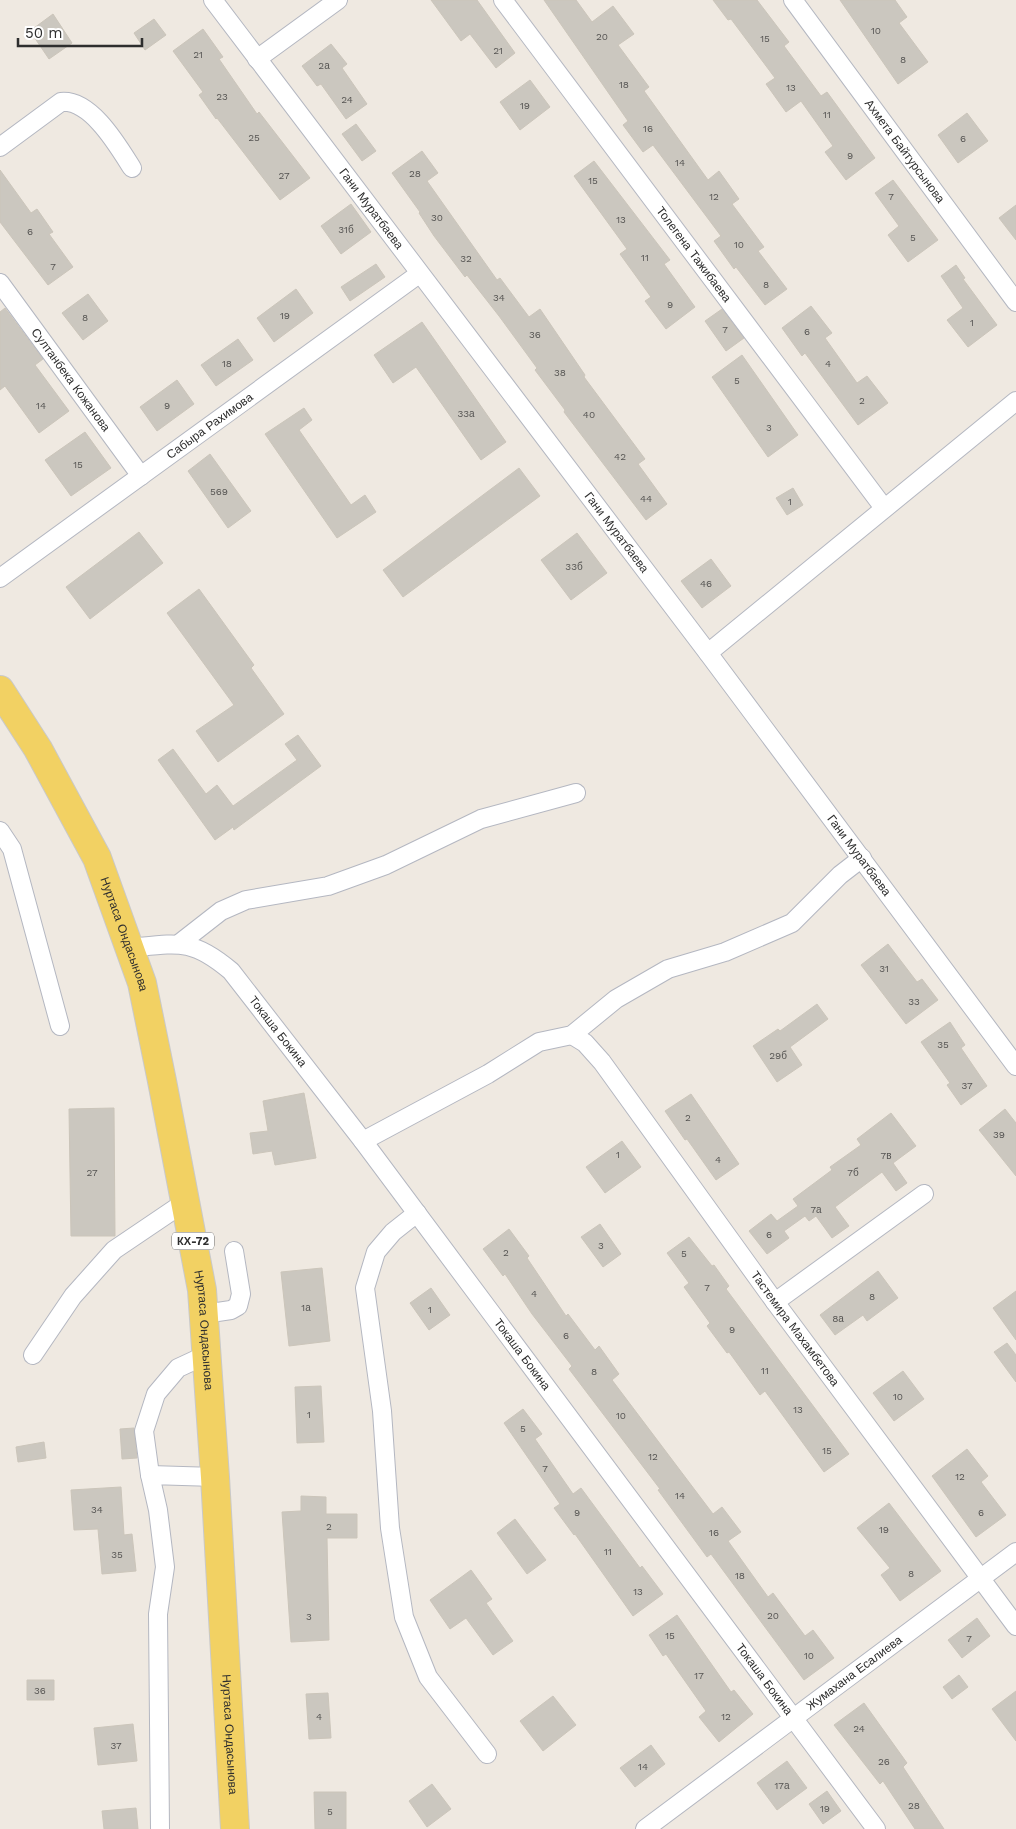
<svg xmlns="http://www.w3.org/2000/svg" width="1016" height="1829" font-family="'Work Sans',sans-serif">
<rect width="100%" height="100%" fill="#efe9e1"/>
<path fill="#cbc7bf" stroke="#cbc5ba" d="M431 0H477L515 53 496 68 470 34 461 41Z
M544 0H576L592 22 613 6 634 34 618 45 649 87 644 91 708 180 719 171 739 199 732 204 764 247 758 251 787 289 765 305 736 267 734 269 714 241 721 236 653 145 643 152 623 125 628 121Z
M713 0H757L789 42 784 46 821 96 827 92 875 158 846 180 825 152 833 146 801 101 786 112 766 84 775 78 731 19 728 20Z
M840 0H895L907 17 899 23 928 62 898 84Z
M53 14 72 43 49 59 30 31Z
M154 19 166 35 145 50 134 33Z
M203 29 223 57 219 59 257 114 259 112 310 178 280 200 217 118 216 119 199 95 203 92 173 51Z
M331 44 347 64 342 68 367 104 346 119 321 84 317 86 302 66Z
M530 80 550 107 520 130 500 102Z
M967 113 988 141 958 163 938 135Z
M356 124 376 151 362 161 342 134Z
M422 151 438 173 427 181 497 280 500 278 529 317 540 309 585 375 584 377 645 459 638 464 667 504 646 520 564 412 565 410 535 370 537 368 499 316 467 275 465 277 434 236 419 213 420 212 392 173Z
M594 161 670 260 664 264 695 307 666 329 645 301 651 297 620 254 627 249 574 176Z
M0 170 31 213 37 209 53 232 49 234 73 267 48 285 0 222Z
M893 180 938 240 908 262 888 235 899 226 875 193Z
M351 204 371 232 341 254 321 226Z
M1016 205V240L999 218Z
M376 264 385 277 350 301 341 287Z
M956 265 965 278 963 279 997 325 968 347 947 320 963 308 941 276Z
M296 289 313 313 274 342 257 318Z
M88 294 108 321 83 340 62 313Z
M811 306 832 333 825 338 857 383 867 376 888 403 858 425 805 353 802 356 782 328Z
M5 308 43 359 35 365 69 411 39 433 5 386 0 390V312Z
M722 309 744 338 726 351 705 321Z
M422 322 506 442 481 460 416 367 393 383 374 355Z
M238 339 253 360 216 386 201 365Z
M742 355 798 435 768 457 712 377Z
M177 380 194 404 157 431 140 407Z
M304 408 312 420 299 430 351 505 365 495 376 512 337 538 265 434Z
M85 432 111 468 71 496 45 460Z
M210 454 251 511 228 528 188 471Z
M519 468 540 496 403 597 383 570Z
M793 488 803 505 787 515 776 498Z
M139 532 163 563 90 619 66 587Z
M577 533 607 573 571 600 541 560Z
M711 559 731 586 702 608 681 581Z
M199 589 254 665 251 668 284 714 218 762 196 731 234 705 167 613Z
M298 735 321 766 234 830 233 827 215 840 158 760 173 749 206 794 217 785 233 806 297 760 285 744Z
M888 944 917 982 922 979 938 1000 906 1024 861 965Z
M817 1004 828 1019 790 1047 802 1065 777 1082 753 1046 778 1029 780 1031Z
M950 1022 965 1045 961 1048 987 1086 961 1105 947 1085 950 1083 921 1042Z
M304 1093 316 1158 275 1165 272 1151 253 1154 250 1133 268 1131 263 1101Z
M691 1094 739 1164 716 1180 687 1139 685 1140 665 1111Z
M114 1108 115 1236H71L69 1109Z
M1005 1109 1016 1123V1176L979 1130Z
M891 1113 916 1146 893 1163 907 1183 896 1191 882 1172 835 1207 849 1226 832 1238 816 1216 809 1221 805 1216 784 1231 789 1238 767 1254 749 1231 771 1214 777 1221 798 1206 793 1199 832 1170 830 1167 861 1145 857 1139Z
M622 1141 641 1167 605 1193 586 1167Z
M600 1224 621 1254 603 1267 581 1237Z
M509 1229 529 1256 527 1258 566 1316 568 1314 595 1350 599 1346 619 1374 612 1380 713 1514 722 1507 741 1532 728 1541 768 1597 773 1593 805 1636 813 1630 834 1658 804 1680 711 1554 707 1557 658 1490 660 1489 569 1369 572 1366 532 1314 505 1274 503 1276 483 1249Z
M689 1237 712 1266 714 1265 729 1286 726 1289 849 1454 824 1472 765 1391 760 1395 729 1352 727 1353 707 1326 710 1323 684 1287 689 1283 667 1253Z
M322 1268 330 1341 289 1346 281 1272Z
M878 1271 898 1298 867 1321 863 1315 835 1335 820 1315Z
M431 1288 450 1315 429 1330 410 1303Z
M1016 1291V1340L993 1308Z
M1007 1343 1016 1355V1382L994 1352Z
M903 1371 924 1399 894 1421 873 1393Z
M321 1386 324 1442 297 1443 295 1387Z
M523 1409 542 1434 535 1439 573 1494 581 1488 640 1568 642 1566 663 1594 633 1616 575 1534 574 1535 554 1508 560 1504 504 1423Z
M134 1428 137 1458 122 1459 120 1429Z
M44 1442 46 1458 18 1462 16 1447Z
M967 1449 988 1476 981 1482 1006 1515 976 1537 932 1476Z
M121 1487 124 1535 132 1534 136 1571 102 1574 98 1529 74 1530 71 1490Z
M301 1496 326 1497V1514H357V1538H327L329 1640 291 1642 282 1512 301 1511Z
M889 1503 941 1571 900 1601 881 1575 890 1568 857 1528Z
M515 1519 546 1560 527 1574 497 1533Z
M471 1570 492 1599 486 1603 513 1641 493 1655 466 1618 450 1629 430 1600Z
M677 1615 731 1692 734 1690 753 1714 719 1742 699 1717 706 1711 666 1654 663 1656 649 1635Z
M977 1618 990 1636 962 1658 948 1640Z
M959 1675 968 1687 952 1699 943 1687Z
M27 1680H54V1700H27Z
M1016 1691V1741L992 1709Z
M328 1693 331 1738 309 1739 306 1694Z
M553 1696 576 1725 543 1751 520 1721Z
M864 1703 907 1763 903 1767 944 1829H915L883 1781 880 1784 834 1725Z
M133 1724 137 1761 98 1765 94 1728Z
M651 1745 665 1764 635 1787 620 1768Z
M787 1761 807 1788 777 1810 757 1783Z
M432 1784 451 1809 427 1827 409 1801Z
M827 1791 841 1811 823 1824 809 1804Z
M314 1792H346V1829H315Z
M136 1808 138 1829H104L102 1811Z"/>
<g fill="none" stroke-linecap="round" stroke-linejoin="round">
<g stroke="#b4b7c1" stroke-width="20">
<g id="street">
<path id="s1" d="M213 0 708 653 1016 1066"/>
<path id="s2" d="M503 0 884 508"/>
<path id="s3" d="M793 0 1016 302"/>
<path d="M257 59 338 0"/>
<path d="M0 147 61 102C91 99 118 146 132 168"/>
<path id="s4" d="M0 283 141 476"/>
<path id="s5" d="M0 578 419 274"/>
<path d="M708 653 1016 401"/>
<path d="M0 831 12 849 60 1026"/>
<path d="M180 943 221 911 246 900 328 886 386 865 481 819 576 793"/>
<path id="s6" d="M130 948C178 943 192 938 231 971L363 1141 876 1829"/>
<path id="s7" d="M572 1035 585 1043 602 1062 775 1302 1016 1626"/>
<path d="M363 1141 488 1074 539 1042 572 1035 616 999 668 969 725 952 792 923 840 875 862 858"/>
<path d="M417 1213 393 1232 376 1252 365 1288 382 1411 390 1528 404 1617 428 1677 487 1754"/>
<path d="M775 1302 924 1194"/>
<path d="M204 1314 231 1310 238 1306 241 1294 234 1251"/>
<path d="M33 1355 73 1296 114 1250 185 1202"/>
<path d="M150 1475 144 1431 156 1394 178 1368 206 1355"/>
<path d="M160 1829 158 1614 165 1567 158 1510 150 1475 215 1477"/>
<path id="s8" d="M645 1829 1016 1552"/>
</g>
</g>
<g stroke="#c9c9c9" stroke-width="30">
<g id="primary">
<path id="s9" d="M0 690 38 749 97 858 142 983 162 1081 202 1290 215 1477 235 1829"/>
</g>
</g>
<use href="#street" stroke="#fff" stroke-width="18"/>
<use href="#primary" stroke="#f2d163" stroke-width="28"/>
</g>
<g text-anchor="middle" stroke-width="4" stroke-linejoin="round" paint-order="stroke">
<g font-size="10" fill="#555452">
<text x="876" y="34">10</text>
<text x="602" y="40">20</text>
<text x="765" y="42">15</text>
<text x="498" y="54">21</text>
<text x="198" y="58">21</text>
<text x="903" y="63">8</text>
<text x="324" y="69">2а</text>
<text x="624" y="88">18</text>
<text x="791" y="91">13</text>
<text x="222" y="100">23</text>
<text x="347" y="103">24</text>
<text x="525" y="109">19</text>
<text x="827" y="118">11</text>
<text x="648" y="132">16</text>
<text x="254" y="141">25</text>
<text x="963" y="142">6</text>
<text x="850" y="159">9</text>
<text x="680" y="166">14</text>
<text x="415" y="177">28</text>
<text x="284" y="179">27</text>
<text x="593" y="184">15</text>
<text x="714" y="200">12</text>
<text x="891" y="200">7</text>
<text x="437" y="221">30</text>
<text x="621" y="223">13</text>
<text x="346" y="233">31б</text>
<text x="30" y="235">6</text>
<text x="913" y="241">5</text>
<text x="739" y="248">10</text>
<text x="645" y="261">11</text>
<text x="466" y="262">32</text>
<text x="53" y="270">7</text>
<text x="766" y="288">8</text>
<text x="499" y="301">34</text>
<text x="670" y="308">9</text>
<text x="285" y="319">19</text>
<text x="85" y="321">8</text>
<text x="972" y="326">1</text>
<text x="725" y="333">7</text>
<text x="807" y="335">6</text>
<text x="535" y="338">36</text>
<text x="227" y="367">18</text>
<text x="828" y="367">4</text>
<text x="560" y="376">38</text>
<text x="737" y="384">5</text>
<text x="862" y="404">2</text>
<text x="41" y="409">14</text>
<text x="167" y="409">9</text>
<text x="466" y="417">33а</text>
<text x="589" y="418">40</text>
<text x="769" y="431">3</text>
<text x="620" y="460">42</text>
<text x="78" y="468">15</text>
<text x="219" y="495">569</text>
<text x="646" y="502">44</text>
<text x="790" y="505">1</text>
<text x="574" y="570">33б</text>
<text x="706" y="587">46</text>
<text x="884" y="972">31</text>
<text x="914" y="1005">33</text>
<text x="943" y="1048">35</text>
<text x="778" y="1059">29б</text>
<text x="967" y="1089">37</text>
<text x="688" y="1121">2</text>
<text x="999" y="1138">39</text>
<text x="618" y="1158">1</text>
<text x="886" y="1159">7в</text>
<text x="718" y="1163">4</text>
<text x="92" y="1176">27</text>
<text x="853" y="1176">7б</text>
<text x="816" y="1213">7а</text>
<text x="769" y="1238">6</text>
<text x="601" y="1249">3</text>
<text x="506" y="1256">2</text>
<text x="684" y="1257">5</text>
<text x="707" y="1291">7</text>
<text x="534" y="1297">4</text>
<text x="872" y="1300">8</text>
<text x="306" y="1311">1а</text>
<text x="430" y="1313">1</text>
<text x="838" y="1322">8а</text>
<text x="732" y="1333">9</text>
<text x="566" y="1339">6</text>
<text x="765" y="1374">11</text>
<text x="594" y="1375">8</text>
<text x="898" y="1400">10</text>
<text x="798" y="1413">13</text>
<text x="309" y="1418">1</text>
<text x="621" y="1419">10</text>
<text x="523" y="1432">5</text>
<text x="827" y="1454">15</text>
<text x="653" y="1460">12</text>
<text x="545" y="1472">7</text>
<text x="960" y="1480">12</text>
<text x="680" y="1499">14</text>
<text x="97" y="1513">34</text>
<text x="577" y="1516">9</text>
<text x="981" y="1516">6</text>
<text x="329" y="1530">2</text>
<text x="884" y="1533">19</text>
<text x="714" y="1536">16</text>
<text x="608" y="1555">11</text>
<text x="117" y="1558">35</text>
<text x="911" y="1577">8</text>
<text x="740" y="1579">18</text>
<text x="638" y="1595">13</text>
<text x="773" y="1619">20</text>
<text x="309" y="1620">3</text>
<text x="670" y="1639">15</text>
<text x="969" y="1642">7</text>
<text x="809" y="1659">10</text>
<text x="699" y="1679">17</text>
<text x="40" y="1694">36</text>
<text x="319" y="1720">4</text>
<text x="726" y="1720">12</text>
<text x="859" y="1732">24</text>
<text x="116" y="1749">37</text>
<text x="884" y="1765">26</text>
<text x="643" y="1770">14</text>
<text x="782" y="1789">17а</text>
<text x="914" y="1809">28</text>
<text x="825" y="1812">19</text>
<text x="330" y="1815">5</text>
</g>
<rect fill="#fff" stroke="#6d6d6d" stroke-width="1" x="172" y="1232.5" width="42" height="17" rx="4"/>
<g font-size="11" font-weight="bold" fill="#2e2e2e">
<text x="193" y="1245">КХ-72</text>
</g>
<g font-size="12" fill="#2e2e2e" stroke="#fff">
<text dy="4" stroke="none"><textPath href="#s3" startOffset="188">Ахмета Байтурсынова</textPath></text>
<text dy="4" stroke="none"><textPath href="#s1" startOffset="262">Гани Муратбаева</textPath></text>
<text dy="4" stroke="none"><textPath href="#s2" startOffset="318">Толегена Тажибаева</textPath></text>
<text dy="4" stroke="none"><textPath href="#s4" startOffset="120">Султанбека Кожанова</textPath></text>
<text dy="4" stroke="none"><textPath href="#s5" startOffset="259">Сабыра Рахимова</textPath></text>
<text dy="4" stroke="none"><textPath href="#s1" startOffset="668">Гани Муратбаева</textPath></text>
<text dy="4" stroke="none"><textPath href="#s1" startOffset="1072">Гани Муратбаева</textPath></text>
<text dy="4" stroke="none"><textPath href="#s9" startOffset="275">Нуртаса Ондасынова</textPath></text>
<text dy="4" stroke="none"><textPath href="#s6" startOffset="185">Токаша Бокина</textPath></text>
<text dy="4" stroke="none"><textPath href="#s7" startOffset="370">Тастемира Махамбетова</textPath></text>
<text dy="4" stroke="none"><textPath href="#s9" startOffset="680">Нуртаса Ондасынова</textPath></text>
<text dy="4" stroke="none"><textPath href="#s6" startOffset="590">Токаша Бокина</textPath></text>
<text dy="4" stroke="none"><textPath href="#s8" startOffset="261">Жумахана Есалиева</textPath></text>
<text dy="4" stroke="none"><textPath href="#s6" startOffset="995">Токаша Бокина</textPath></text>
<text dy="4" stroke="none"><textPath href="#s9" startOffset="1085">Нуртаса Ондасынова</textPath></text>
</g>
</g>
<path d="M18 38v8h124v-8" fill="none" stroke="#2e2e2e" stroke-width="2.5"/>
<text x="25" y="38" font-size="15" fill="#2e2e2e" stroke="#ffffff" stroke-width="4" paint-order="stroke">50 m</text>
</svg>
